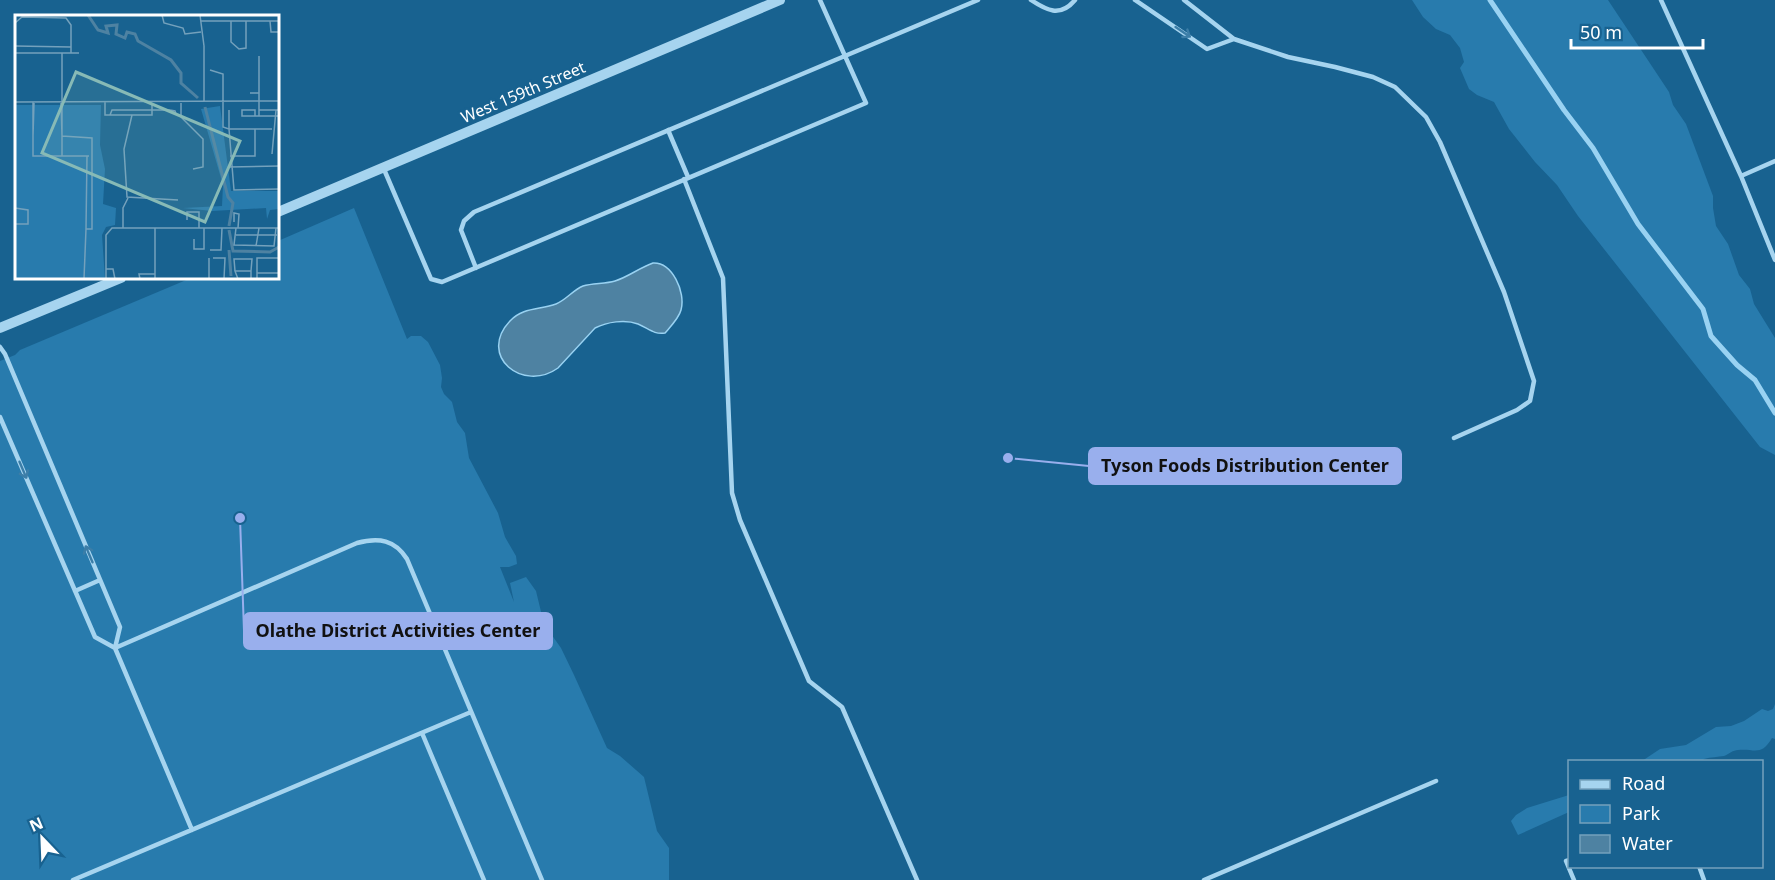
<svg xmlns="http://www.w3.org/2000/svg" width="1775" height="880" font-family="'Noto Sans',sans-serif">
<rect width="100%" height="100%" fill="#186290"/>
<path fill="#287bad" d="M1412 0H1608L1669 92 1673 105 1686 124 1713 196V208L1716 226 1728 244 1739 275 1750 289 1754 304 1775 338V455L1760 447 1578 216 1557 185 1535 162 1509 129 1494 102 1477 95 1469 89 1460 68 1464 62 1460 48 1450 35 1436 29 1423 17Z
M354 208 407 339 411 336H421L428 342 440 365 442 378 441 387 444 394 452 402 457 422 465 433 469 458 498 513 505 537 516 556 517 564 509 567H500L514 602 510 583 526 577 536 591 544 624 561 648 574 675 607 748 620 756 644 777 657 831 669 848V880H0V361L15 355 20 350 191 278H278V241Z
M1775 704V739L1772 738C1761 757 1754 748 1738 750 1733 750 1729 754 1724 756 1718 757 1711 757 1704 759L1702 761H1642L1660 749 1686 745 1716 727 1731 726 1744 721 1762 709 1768 711 1773 709Z
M1569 795V812L1518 835 1511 821 1516 815 1527 808Z"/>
<path fill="#4e82a2" stroke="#99d2f2" stroke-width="1.5" d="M653 263C672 262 686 292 681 310 679 318 671 326 665 333 654 335 648 328 638 324 625 319 607 322 595 328L558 368C523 393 477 356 510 321 523 307 540 310 556 304 566 300 573 290 583 286 593 283 605 284 615 281 628 277 639 268 653 263Z"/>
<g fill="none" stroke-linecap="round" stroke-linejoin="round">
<path stroke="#99d2f2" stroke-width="5" d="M1490 0 1564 110 1593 148 1638 224 1703 309 1711 336 1737 365 1755 380 1775 413"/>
<path stroke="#a6d4ef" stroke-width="4.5" d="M1031 0C1046 10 1060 18 1075 0
M1135 0 1207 49 1234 39
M1184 0 1234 39 1288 57 1335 67 1373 77 1395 87 1426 117 1440 142 1504 292 1534 381 1530 401 1517 410 1454 438
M1661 0 1741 176 1775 260
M668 130 688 177
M383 167 431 279 442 282 866 103 820 0
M1741 176 1775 161
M684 179 723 278 732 493 740 520 809 681 842 707 917 880
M476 268 461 230 464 221 474 212 978 0
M0 347 5 354 120 627 115 648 192 830
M0 417 95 637 115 648
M75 591 100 580
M115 648 357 543C379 537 395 540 407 559L542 880
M422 733 484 880
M1570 860 1566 861 1574 880
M1699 866 1704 880
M73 880 471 712
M1204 880 1436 781"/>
<path stroke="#a6d4ef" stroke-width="10" d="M278 212 780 0
M0 328 121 278"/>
</g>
<defs><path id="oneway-shaft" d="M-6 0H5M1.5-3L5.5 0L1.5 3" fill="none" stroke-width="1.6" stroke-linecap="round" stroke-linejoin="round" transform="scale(1.5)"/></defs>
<g stroke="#3c7ea8">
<use href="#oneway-shaft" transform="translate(1183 32) rotate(34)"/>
<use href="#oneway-shaft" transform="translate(23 470) rotate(67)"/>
<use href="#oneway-shaft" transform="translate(89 554) rotate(-113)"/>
</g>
<g text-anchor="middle" stroke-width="5" stroke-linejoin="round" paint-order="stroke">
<g font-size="16" fill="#fff" stroke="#186290">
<text transform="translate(523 92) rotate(-23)" y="6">West 159th Street</text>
</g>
</g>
<g transform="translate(15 15)">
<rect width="264" height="264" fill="#186290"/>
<path d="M0 90H86L85 130 90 154 88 189 101 193 100 210 91 212 87 220 90 264H0ZM205 91 216 176H264V194L255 195 252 204 251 193 197 196 168 193 207 191 208 170 186 94Z" fill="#287bad"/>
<path fill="none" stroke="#4e82a2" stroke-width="3" d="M73 0 83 15 93 18 91 11 102 10 101 19 110 23 112 17 120 19 123 26 156 45 166 58V68L183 83M190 92 213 182 218 188 214 211M214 215 218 236 255 237 264 232M214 235 216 261"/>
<path fill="none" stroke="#74a1bc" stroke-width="1.5" d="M147 0 149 8 168 13 170 19 186 17M185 0 189 31V87M186 6H264M216 6V27L224 34 231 33V6M255 6 256 17H264M0 8 7 2 51 3 56 10V38M0 31 56 32M0 38H64M244 41V78M195 55 208 59V112L214 114 219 175 264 174M235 78H244V101H264M0 87 264 86M18 87V141H74M90 87V100H137V88M46 88 47 121M166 88V102L188 124V152L178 154M214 95V114H257M244 95H264M95 100 97 95H155L161 99 160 96 155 95M117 100 109 134 112 182 163 185M240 101V95H227V101H244M18 121 19 88M47 121 77 123V214H71L72 141M257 139 261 95M47 141V38M215 141H240V114M214 152 264 151M0 193 13 195V209H0M172 205V197H184V213M219 207V198L224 199 223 213M108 213V193L113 183M140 213V264M221 213 219 230 259 231 261 213M221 220H262M179 224V234H189V213M241 231 244 213M195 235H206L207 213M194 243V264M198 243H210L209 264M91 254V220L97 213H264M220 256 219 244H237L236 256M242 258H264M69 264 71 214M91 264V254H98L100 264M125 264 124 259H140M223 264 220 256H236V264M242 264V243H264"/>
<path fill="#87bab6" fill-opacity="0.15" stroke="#87bab6" stroke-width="3" d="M61 57 225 126 190 207 27 138Z"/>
<rect width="264" height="264" fill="none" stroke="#fff" stroke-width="3"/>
</g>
<path fill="none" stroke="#99afed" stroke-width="2" d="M1008 458L1089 466M240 518L244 631"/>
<g fill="#99afed" stroke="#186290" stroke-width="2">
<circle cx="1008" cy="458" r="6"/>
<circle cx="240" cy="518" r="6"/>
</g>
<g fill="#99afed" stroke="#99afed" stroke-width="2">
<rect x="1089" y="448" width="312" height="36" rx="6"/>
<rect x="244" y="613" width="308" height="36" rx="6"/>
</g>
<g font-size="18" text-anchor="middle" font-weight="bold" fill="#111">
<text x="1245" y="472">Tyson Foods Distribution Center</text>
<text x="398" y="637">Olathe District Activities Center</text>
</g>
<rect x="1568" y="760" width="195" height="108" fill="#186290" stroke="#74a1bc" stroke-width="1.5"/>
<rect x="1580" y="780" width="30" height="9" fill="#a6d4ef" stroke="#74a1bc" stroke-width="1.5"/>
<text x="1622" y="790" font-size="18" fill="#ffffff">Road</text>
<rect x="1580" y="805" width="30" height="18" fill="#287bad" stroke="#74a1bc" stroke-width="1.5"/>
<text x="1622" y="820" font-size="18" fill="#ffffff">Park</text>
<rect x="1580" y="835" width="30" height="18" fill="#4e82a2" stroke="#74a1bc" stroke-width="1.5"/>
<text x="1622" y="850" font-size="18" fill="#ffffff">Water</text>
<g transform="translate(42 838) rotate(337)" stroke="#186290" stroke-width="4.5" paint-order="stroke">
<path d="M0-4.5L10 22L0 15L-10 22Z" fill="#ffffff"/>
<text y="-9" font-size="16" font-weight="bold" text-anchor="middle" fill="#ffffff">N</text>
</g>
<path d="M1571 39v9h132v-9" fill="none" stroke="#ffffff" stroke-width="3"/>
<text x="1580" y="39" font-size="18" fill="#ffffff" stroke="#186290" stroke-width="4.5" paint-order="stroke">50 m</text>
</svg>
